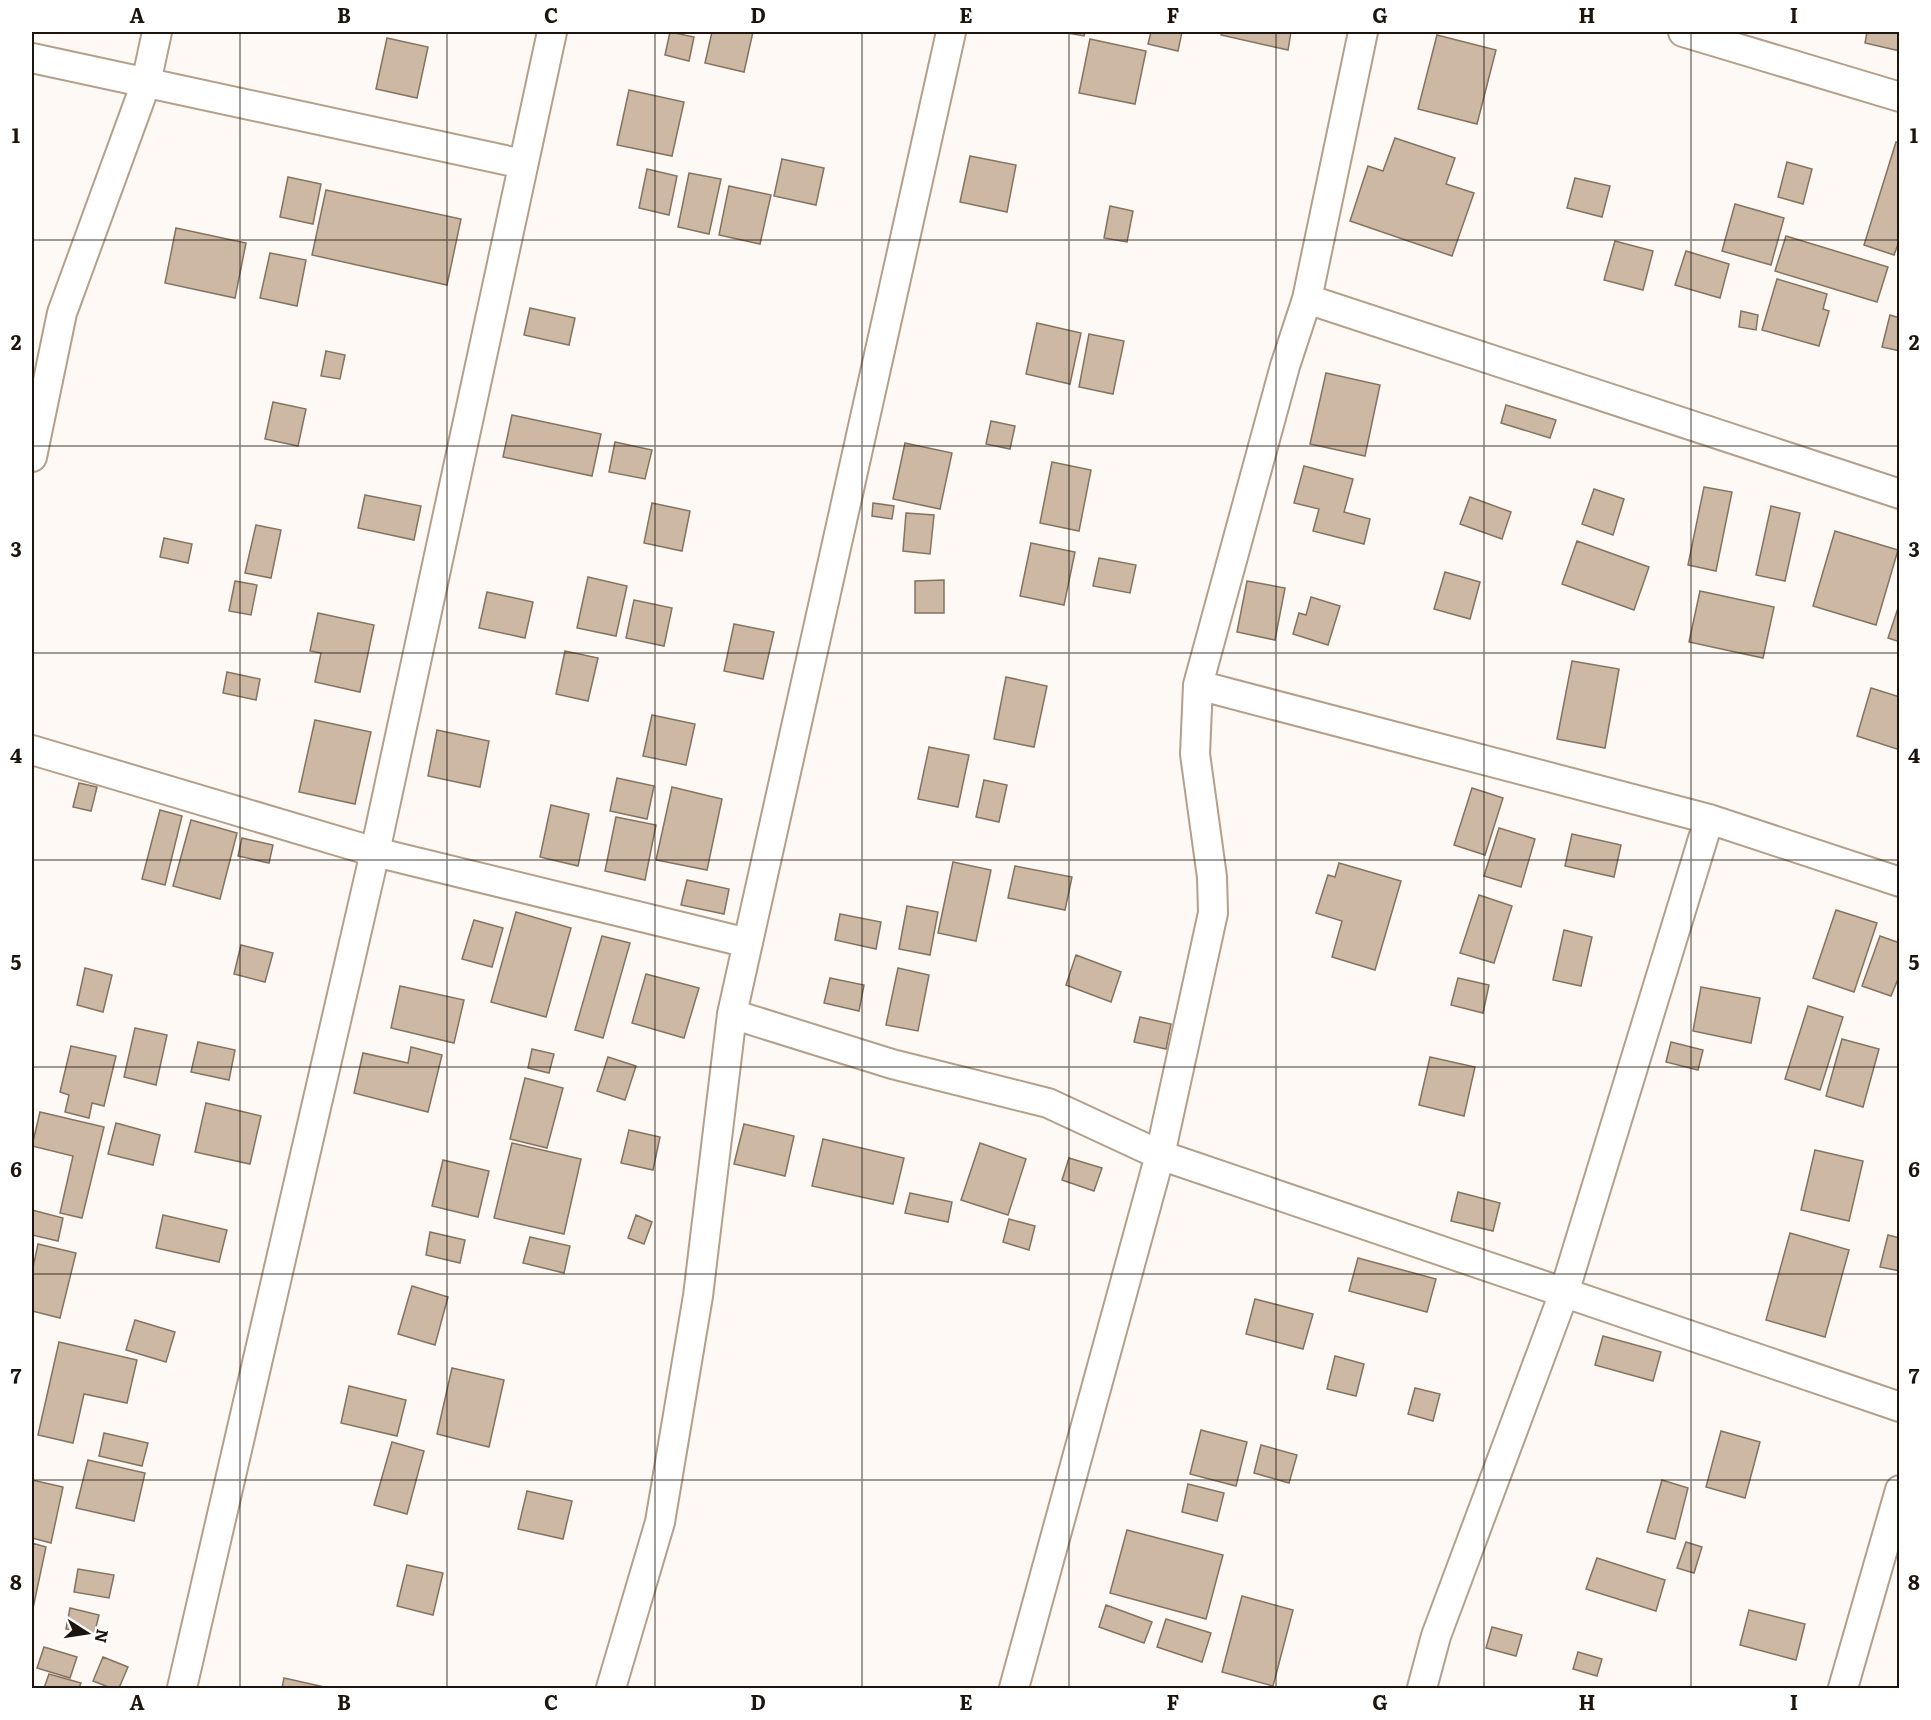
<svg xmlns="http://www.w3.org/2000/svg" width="1931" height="1720" font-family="Literata,serif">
<rect width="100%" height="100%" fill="#fef9f5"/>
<path fill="#cdb8a4" stroke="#85725f" stroke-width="1.5" d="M670 32 694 37 689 61 665 55Z
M712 32H753L744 72 705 63Z
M1062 32H1085L1084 36Z
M1151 32H1182L1178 51 1148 44Z
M1222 32H1291L1288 50 1221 35Z
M1867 32H1900V51L1865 43Z
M1437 35 1496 50 1477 124 1418 109Z
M387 38 428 47 417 98 376 89Z
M1090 39 1146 51 1135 104 1079 93Z
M629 90 684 102 672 156 617 145Z
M1395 138 1455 158 1446 184 1474 193 1452 256 1350 221 1368 166 1383 171Z
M1896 142 1900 143V239L1894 255 1864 245Z
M970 156 1016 165 1007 212 960 202Z
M782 159 824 168 816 205 774 196Z
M1787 162 1812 169 1803 204 1778 197Z
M647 169 677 176 669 215 639 208Z
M689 173 721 179 709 234 678 227Z
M288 177 321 184 313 224 280 217Z
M1575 178 1610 186 1602 217 1567 208Z
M729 186 771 195 760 244 719 235Z
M326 190 461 219 447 285 312 255Z
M1735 204 1784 218 1771 265 1722 251Z
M1110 206 1133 211 1127 242 1104 238Z
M176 228 246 243 235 298 165 283Z
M1786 236 1888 267 1877 302 1775 271Z
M1615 241 1653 251 1643 290 1604 280Z
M1686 251 1729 264 1720 298 1675 285Z
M270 253 306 260 297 306 260 298Z
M1777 279 1827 294 1823 309 1829 311 1819 346 1762 330Z
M530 308 575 318 569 345 524 335Z
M1741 311 1758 315 1756 330 1739 327Z
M1890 315 1900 318V351L1882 347Z
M1037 323 1081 333 1070 384 1026 374Z
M1089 334 1124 341 1113 394 1079 387Z
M326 351 345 355 340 379 321 376Z
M1326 373 1380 385 1365 456 1310 444Z
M273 402 306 409 298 446 265 439Z
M1506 405 1556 420 1550 438 1501 423Z
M512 415 601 434 592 476 503 457Z
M991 421 1015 426 1010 449 986 444Z
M615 442 652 450 645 479 609 472Z
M905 443 952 453 940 509 893 499Z
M1052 462 1091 470 1079 531 1040 523Z
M1304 466 1353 479 1344 512 1370 519 1364 544 1313 531 1319 509 1294 503Z
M1704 487 1732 492 1716 571 1688 565Z
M1594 489 1624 499 1613 535 1582 524Z
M365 495 421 506 414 540 358 528Z
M1470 497 1511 512 1502 539 1460 524Z
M652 503 690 511 682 551 644 543Z
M873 503 894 506 892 519 872 516Z
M1771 506 1800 513 1785 581 1756 575Z
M906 513 934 515 930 554 903 551Z
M256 525 281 530 271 578 245 573Z
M1835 531 1898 550 1876 625 1813 606Z
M164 538 192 544 188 563 160 557Z
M1577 541 1649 567 1634 610 1562 584Z
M1031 543 1075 552 1064 605 1020 596Z
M1099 558 1136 565 1130 593 1093 586Z
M1445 572 1480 582 1470 619 1434 609Z
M588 577 627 586 616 636 577 628Z
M944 580V613H915V581Z
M235 581 257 585 251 615 229 611Z
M1247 581 1285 588 1275 640 1237 632Z
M1700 591 1774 607 1763 658 1689 642Z
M487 592 533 602 525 638 479 628Z
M1311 597 1340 606 1328 645 1293 634 1299 613 1306 615Z
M634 600 672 608 664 646 626 638Z
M1900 602V642L1888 638Z
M318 613 374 625 360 692 315 682 321 653 310 651Z
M734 624 774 632 763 679 724 671Z
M565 651 598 658 588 701 556 694Z
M1572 661 1619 669 1605 748 1557 739Z
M227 672 260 679 256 700 223 693Z
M1006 677 1047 686 1034 747 994 739Z
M1871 688 1900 697V750L1857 736Z
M652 715 695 724 686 765 643 756Z
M315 720 371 732 355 804 299 792Z
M437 730 489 741 480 787 428 776Z
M929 747 969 755 958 807 918 799Z
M617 778 654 786 647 819 610 811Z
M984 780 1007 785 999 822 976 817Z
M79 783 97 787 91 811 73 807Z
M672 787 722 799 707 870 656 860Z
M1472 788 1503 798 1485 855 1454 845Z
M551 805 589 814 578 866 540 857Z
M160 810 182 816 165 885 142 879Z
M616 817 656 825 645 880 605 871Z
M191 820 237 833 220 899 173 886Z
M1499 828 1535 839 1521 887 1484 876Z
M1572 834 1621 845 1614 877 1565 866Z
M242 838 273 845 269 863 238 856Z
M953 862 991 870 976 941 938 933Z
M1339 863 1401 881 1375 970 1332 957 1342 921 1316 913 1328 875 1335 877Z
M1015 866 1072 877 1065 910 1008 898Z
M687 880 729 889 724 914 681 905Z
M1479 895 1512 906 1494 963 1460 953Z
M907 906 938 912 930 955 899 949Z
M1836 910 1877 923 1854 992 1813 978Z
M516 912 571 928 546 1017 491 1002Z
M840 914 881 922 876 949 835 940Z
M474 920 503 928 492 967 462 959Z
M1564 930 1592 937 1581 986 1553 980Z
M602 936 630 943 603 1038 575 1030Z
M1880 936 1900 943V974L1891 996 1862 986Z
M241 945 273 953 265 982 234 974Z
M1076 955 1121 972 1111 1002 1066 985Z
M85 968 112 975 103 1012 77 1005Z
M898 968 929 975 918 1031 886 1025Z
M646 974 699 988 684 1038 632 1023Z
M830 978 864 985 859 1011 824 1003Z
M1458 978 1489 985 1483 1013 1451 1005Z
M400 986 464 1000 454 1043 391 1028Z
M1701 987 1760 998 1751 1043 1693 1031Z
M1808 1006 1843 1017 1820 1090 1785 1079Z
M1140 1017 1171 1024 1166 1049 1134 1042Z
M135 1028 167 1035 156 1085 124 1077Z
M1842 1039 1879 1049 1863 1107 1826 1096Z
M198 1042 235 1050 229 1080 191 1072Z
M1671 1042 1703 1050 1698 1070 1666 1062Z
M71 1046 116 1056 104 1106 92 1103 89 1118 65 1112 69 1095 60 1092Z
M411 1047 442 1055 428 1112 354 1093 363 1053 408 1063Z
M532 1049 554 1054 549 1073 528 1068Z
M608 1057 636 1066 625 1100 597 1091Z
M1430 1057 1475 1067 1464 1116 1419 1105Z
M525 1078 563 1088 547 1148 510 1139Z
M206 1103 261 1116 250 1164 195 1152Z
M40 1112 104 1127 82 1218 60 1213 73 1156 32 1146Z
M116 1123 160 1135 153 1165 108 1154Z
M744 1124 794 1136 785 1176 734 1164Z
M629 1130 660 1137 653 1170 621 1163Z
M823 1139 904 1158 893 1204 812 1186Z
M512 1143 581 1159 564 1234 494 1218Z
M980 1143 1026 1159 1008 1215 961 1200Z
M1815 1150 1863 1161 1849 1221 1801 1210Z
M1069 1158 1102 1168 1094 1191 1062 1180Z
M443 1160 489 1171 478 1217 432 1206Z
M1458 1192 1500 1203 1493 1231 1451 1221Z
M910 1193 952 1202 948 1222 905 1213Z
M32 1210 63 1218 58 1241 32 1235Z
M163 1215 227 1230 219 1262 156 1248Z
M636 1215 652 1222 644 1244 628 1238Z
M1009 1219 1035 1226 1029 1250 1003 1242Z
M430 1232 465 1240 460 1263 426 1255Z
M1790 1233 1849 1250 1825 1337 1766 1320Z
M1888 1235 1900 1238V1271L1880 1267Z
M530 1237 570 1246 564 1273 523 1263Z
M38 1244 76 1253 60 1318 32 1311V1272Z
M1358 1258 1436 1279 1427 1312 1349 1291Z
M412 1286 448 1297 435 1345 398 1334Z
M1255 1299 1313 1314 1303 1349 1246 1334Z
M135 1320 175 1332 166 1362 126 1350Z
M1603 1336 1661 1352 1653 1381 1595 1365Z
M59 1342 137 1360 127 1403 84 1394 73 1443 38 1435Z
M1335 1356 1364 1364 1356 1396 1327 1389Z
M452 1368 504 1380 489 1447 437 1434Z
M349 1386 406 1400 397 1436 341 1423Z
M1415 1388 1440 1394 1433 1421 1408 1414Z
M1201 1430 1247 1442 1236 1486 1190 1474Z
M1721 1431 1760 1442 1745 1498 1706 1487Z
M104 1433 148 1443 142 1466 99 1456Z
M392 1442 424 1451 407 1514 374 1505Z
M1261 1445 1297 1455 1289 1483 1254 1473Z
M88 1460 145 1473 134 1521 76 1508Z
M32 1480 63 1487 51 1543 32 1538Z
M1662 1480 1688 1488 1675 1539 1647 1532Z
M1188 1484 1224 1493 1217 1521 1182 1512Z
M527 1491 572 1501 563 1539 518 1529Z
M1127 1530 1223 1555 1206 1619 1110 1593Z
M1686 1542 1702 1547 1694 1573 1677 1568Z
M32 1543 46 1547 32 1613Z
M1597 1558 1665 1580 1656 1611 1586 1589Z
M407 1565 443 1573 433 1615 397 1606Z
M78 1569 114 1575 109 1598 74 1592Z
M1242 1596 1293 1610 1273 1686 1222 1672Z
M1106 1605 1152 1622 1144 1643 1099 1627Z
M70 1608 99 1615 94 1635 66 1629Z
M1749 1610 1805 1624 1796 1660 1740 1645Z
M1166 1619 1211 1633 1202 1662 1157 1647Z
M1492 1627 1522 1635 1516 1656 1486 1648Z
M44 1647 77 1657 70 1678 37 1668Z
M1578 1652 1602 1659 1597 1676 1573 1669Z
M103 1657 128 1667 119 1688H111L93 1681Z
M49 1674 81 1683 79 1688H44Z
M284 1678 329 1688H282Z"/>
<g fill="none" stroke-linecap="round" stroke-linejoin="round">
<g stroke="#b49f8b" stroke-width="32">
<path id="street" d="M1683 32 1900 97
M32 58 523 164
M1307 299 1900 494
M32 457 62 313 146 83 157 32
M1198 685 1709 819 1900 882
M32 750 375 852 748 943
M732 1014 892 1064 1048 1103 1160 1155 1900 1407
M182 1688 375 852 552 32
M611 1688 660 1522 698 1296 732 1014 951 32
M1014 1688 1160 1155 1213 913 1212 877 1195 754 1198 685 1285 366 1307 299 1363 32
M1422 1688 1436 1636 1564 1293 1709 819
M1843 1688 1900 1490"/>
</g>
<use href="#street" stroke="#fff" stroke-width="28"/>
</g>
<path fill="none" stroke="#1c140d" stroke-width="1.5" stroke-opacity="0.55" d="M240 32V1688M447 32V1688M655 32V1688M862 32V1688M1069 32V1688M1276 32V1688M1484 32V1688M1691 32V1688M32 240H1900M32 446H1900M32 653H1900M32 860H1900M32 1067H1900M32 1274H1900M32 1480H1900"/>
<rect width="1931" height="1720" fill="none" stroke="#ffffff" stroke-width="66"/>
<g transform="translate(87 1633) rotate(102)" stroke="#ffffff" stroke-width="4.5" paint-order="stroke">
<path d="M0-4.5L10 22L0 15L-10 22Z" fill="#1c140d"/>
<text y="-9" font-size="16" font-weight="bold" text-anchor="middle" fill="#1c140d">N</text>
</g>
<rect x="33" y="33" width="1865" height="1654" fill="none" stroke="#1c140d" stroke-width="2"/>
<g font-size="20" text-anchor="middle" font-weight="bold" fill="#1c140d">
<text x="137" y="23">A</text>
<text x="344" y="23">B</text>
<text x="551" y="23">C</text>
<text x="758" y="23">D</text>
<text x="966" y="23">E</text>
<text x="1173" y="23">F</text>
<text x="1380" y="23">G</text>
<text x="1587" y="23">H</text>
<text x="1794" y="23">I</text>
<text x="16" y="143">1</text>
<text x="1914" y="143">1</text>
<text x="16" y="350">2</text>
<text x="1914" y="350">2</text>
<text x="16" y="557">3</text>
<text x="1914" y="557">3</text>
<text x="16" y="763">4</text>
<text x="1914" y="763">4</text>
<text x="16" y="970">5</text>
<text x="1914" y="970">5</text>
<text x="16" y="1177">6</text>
<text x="1914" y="1177">6</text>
<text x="16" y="1384">7</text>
<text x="1914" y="1384">7</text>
<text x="16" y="1590">8</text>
<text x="1914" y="1590">8</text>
<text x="137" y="1710">A</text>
<text x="344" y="1710">B</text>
<text x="551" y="1710">C</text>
<text x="758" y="1710">D</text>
<text x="966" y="1710">E</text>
<text x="1173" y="1710">F</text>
<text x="1380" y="1710">G</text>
<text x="1587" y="1710">H</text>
<text x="1794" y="1710">I</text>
</g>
</svg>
